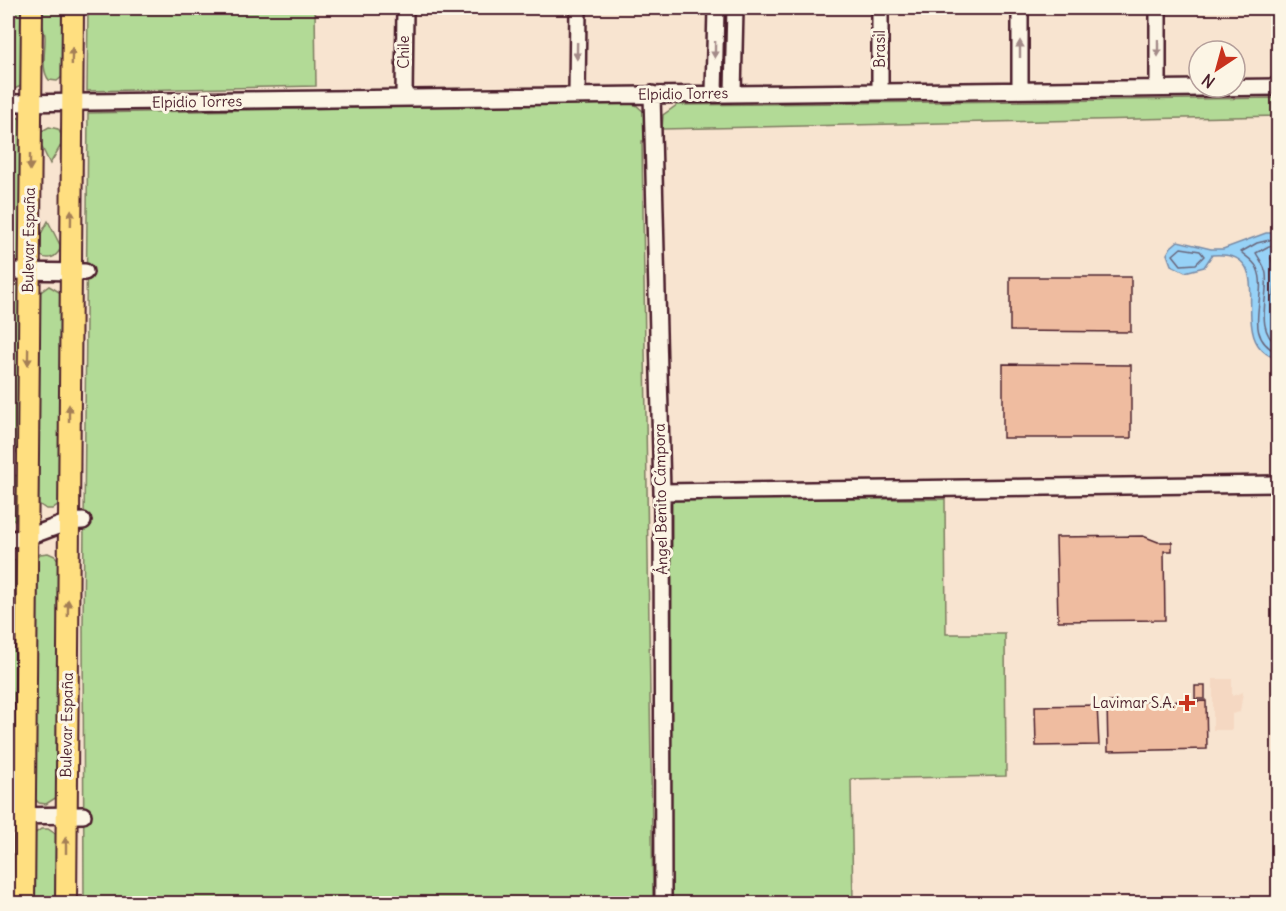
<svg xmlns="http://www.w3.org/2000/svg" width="1286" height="911" font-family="Delius,sans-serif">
<rect width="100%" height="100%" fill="#f8e4d0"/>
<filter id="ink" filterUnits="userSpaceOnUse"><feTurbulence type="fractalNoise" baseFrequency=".0167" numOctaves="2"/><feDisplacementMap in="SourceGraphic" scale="12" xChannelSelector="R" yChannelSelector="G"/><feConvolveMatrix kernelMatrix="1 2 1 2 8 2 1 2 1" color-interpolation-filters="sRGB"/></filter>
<g filter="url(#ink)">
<path fill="#f5d8c2" d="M1213 679H1232V696L1243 692 1240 712 1232 714V730H1213Z"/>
<path fill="#b2da96" stroke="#7e7c60" stroke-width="1.5" d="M8 8H22L21 86 12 90V115L21 119 19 259 16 263 11 264V281L19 285 18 448 15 453H10L9 472 18 477 17 516 15 520 9 521V559L17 561 15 806 8 817Z
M38 8H65L63 76 57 81 49 80C40 69 46 49 45 36 44 26 38 18 38 8Z
M88 8H315L316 86 87 91Z
M1278 98V116L662 129 663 115 677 105Z
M624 103 636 105 644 112 647 141H642L653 903 84 904 83 629 88 113Z
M49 127 58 129 64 140 50 164 38 139 40 132Z
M48 221 61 247C57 258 48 261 39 255L35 245Z
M49 286 61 293 60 503 52 509H46L36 502 38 294Z
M672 499H945L946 634H1005L1006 776 851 779 853 903 671 904Z
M48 553 55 556 60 562 57 797 46 804 39 803 33 797 35 560 40 554Z
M8 823 15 827 14 903H8Z
M41 829H48L57 835 58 903 31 904 33 835Z"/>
<path fill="#97d2f7" stroke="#788aa5" stroke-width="1.5" d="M1266 233H1278V359C1219 341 1286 249 1212 255L1204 267 1185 272 1171 265 1167 254 1171 247 1178 241 1211 249H1223Z"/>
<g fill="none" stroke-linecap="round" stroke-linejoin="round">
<path stroke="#69677d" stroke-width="1.5" d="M1278 238 1257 243 1241 252C1246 257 1254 261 1257 268 1270 295 1239 335 1278 353
M1278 246H1269L1256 253C1260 260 1265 266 1266 274 1269 296 1254 330 1278 345
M1181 248 1200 251 1204 256 1196 264 1181 265 1173 255Z
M1278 255 1271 258C1281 283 1267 310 1278 334"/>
<path stroke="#788aa5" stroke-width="4" d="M8 101 9 93"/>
</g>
<path fill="#efbca0" stroke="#4a1f2b" stroke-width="1.5" d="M1010 277H1131V332L1010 331Z
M1003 364 1131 365V438H1003Z
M1143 536 1158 542H1172V551H1164L1165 620 1058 621 1056 537Z
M1195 686H1205V699H1195Z
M1206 701 1207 749 1108 751 1107 702Z
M1097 705 1099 745 1036 746 1035 706Z"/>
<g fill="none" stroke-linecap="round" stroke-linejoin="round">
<g stroke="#4a1f2b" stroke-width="20">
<path id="minor" d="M1020 8V90
M1158 8V88
M880 91V8
M714 93 716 8
M733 93 735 8
M652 94 662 492 663 904
M577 95 578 8
M404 97 405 8
M14 103 1278 87
M11 271 85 272
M662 492 1278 484
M10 539C37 539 57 521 83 521
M9 816 83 815"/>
</g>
<g stroke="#4a1f2b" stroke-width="24">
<path id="major" d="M24 904 32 8
M66 904 73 8"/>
</g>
<use href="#minor" stroke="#fcf5e5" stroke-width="15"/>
<use href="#major" stroke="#ffdf80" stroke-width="20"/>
</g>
<defs><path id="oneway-solid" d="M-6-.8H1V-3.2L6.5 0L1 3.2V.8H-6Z" transform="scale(1.5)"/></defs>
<g fill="#a38a88">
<use href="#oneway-solid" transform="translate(1158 48) rotate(90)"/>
<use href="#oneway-solid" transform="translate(1020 49) rotate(-90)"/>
<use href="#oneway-solid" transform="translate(715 50) rotate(91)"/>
<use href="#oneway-solid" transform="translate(577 51) rotate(91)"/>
</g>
<g fill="#a47f56">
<use href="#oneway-solid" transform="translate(72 56) rotate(-89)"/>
<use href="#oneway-solid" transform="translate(30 162) rotate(90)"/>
<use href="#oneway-solid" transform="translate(71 218) rotate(-89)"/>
<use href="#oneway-solid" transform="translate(28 357) rotate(91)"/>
<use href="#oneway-solid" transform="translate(69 413) rotate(-90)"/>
<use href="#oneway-solid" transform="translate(68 608) rotate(-89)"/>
<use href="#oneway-solid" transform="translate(66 845) rotate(-90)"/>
</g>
</g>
<path fill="#c8321e" stroke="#fcf5e5" stroke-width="2" d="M1184 694h6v6h6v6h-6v6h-6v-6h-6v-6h6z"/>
<g text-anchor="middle" stroke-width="6" stroke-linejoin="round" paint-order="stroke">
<g font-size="15" fill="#4a1f2b" stroke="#fcf5e5">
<text transform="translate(880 49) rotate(-90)" y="5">Brasil</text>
<text transform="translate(404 52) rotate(-90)" y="5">Chile</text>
<text transform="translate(683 94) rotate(-1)" y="5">Elpidio Torres</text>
<text transform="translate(197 102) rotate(-1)" y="5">Elpidio Torres</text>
<text transform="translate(29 240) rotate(-89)" y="5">Bulevar España</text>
<text transform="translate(661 499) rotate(-91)" y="5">Ángel Benito Cámpora</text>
<text transform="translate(67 725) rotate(-89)" y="5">Bulevar España</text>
</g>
<g font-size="15" fill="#4a1f2b" stroke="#fcf5e5" text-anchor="end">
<text x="1175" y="708">Lavimar S.A.</text>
</g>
</g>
<rect width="1286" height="911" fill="none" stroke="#fcf5e5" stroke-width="30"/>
<rect x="15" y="15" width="1256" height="881" fill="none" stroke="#4a1f2b" stroke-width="2" filter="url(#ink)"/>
<g transform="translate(1217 69) rotate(216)"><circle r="28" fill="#fcf5e5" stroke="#b59f9b" stroke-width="1.5"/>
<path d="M0-4.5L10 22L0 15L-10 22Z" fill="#c8321e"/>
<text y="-9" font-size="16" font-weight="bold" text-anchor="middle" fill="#4a1f2b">N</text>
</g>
</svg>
